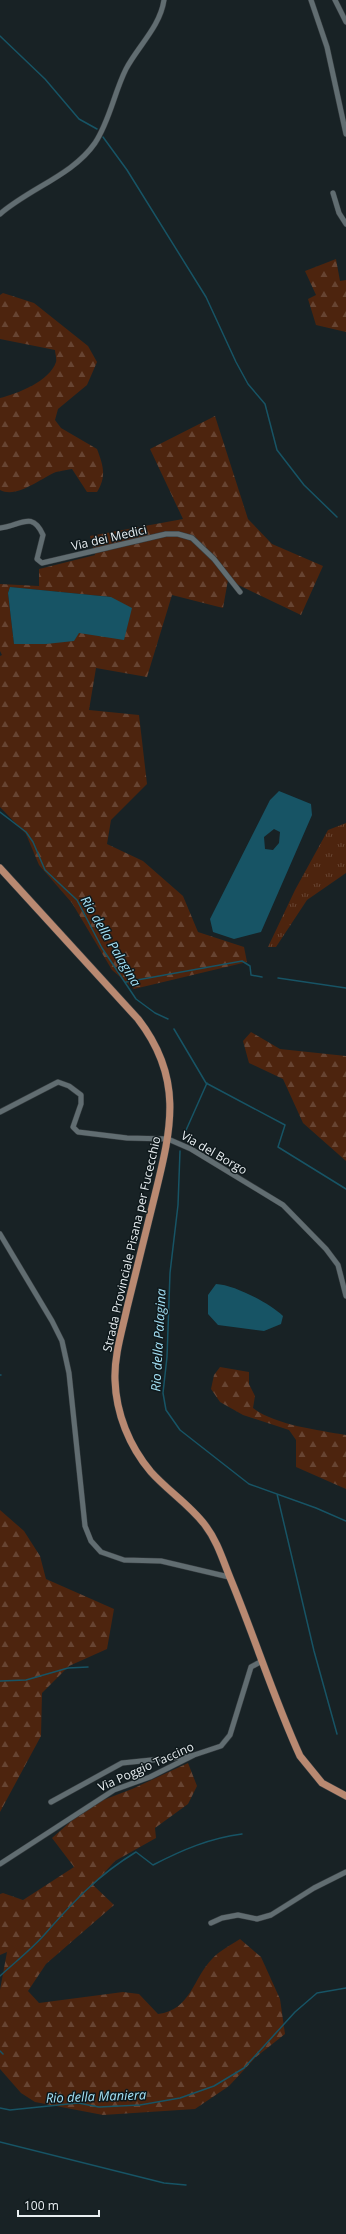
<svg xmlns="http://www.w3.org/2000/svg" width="346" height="2234" font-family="'Open Sans',sans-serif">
<defs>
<pattern id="grass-tufts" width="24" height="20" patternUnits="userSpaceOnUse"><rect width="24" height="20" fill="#4d240e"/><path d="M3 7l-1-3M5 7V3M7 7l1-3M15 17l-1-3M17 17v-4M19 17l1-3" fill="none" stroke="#674432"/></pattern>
<pattern id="forest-firs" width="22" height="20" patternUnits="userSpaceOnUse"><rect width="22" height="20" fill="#4d240e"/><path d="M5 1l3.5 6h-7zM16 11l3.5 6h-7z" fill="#674432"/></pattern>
</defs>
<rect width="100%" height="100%" fill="#182225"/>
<path fill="url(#grass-tufts)" d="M346 823V873L307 900 276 947H268L295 890 328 830Z"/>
<path fill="url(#forest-firs)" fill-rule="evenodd" d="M336 259 340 281 346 280V332L316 325 308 299 316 295 305 271Z
M3 293 34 303 88 346 97 362 87 385 58 409 55 420 61 428 97 449C103 465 107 476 97 492H87L72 469C66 470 61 471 56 472 41 478 17 499 0 490V398C17 394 50 381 56 362 57 359 55 353 55 350L0 339V295Z
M215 416 248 519 272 544 323 566 301 615 228 580 223 608 172 595 147 677 96 668 89 710 139 715 147 784 111 820 107 844 143 861 183 896 198 932 244 947 247 962 134 989 112 970 72 903 39 865 26 834 0 807V656L2 655 0 651V584L39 586V569L95 555 90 536 183 519 150 449ZM10 587 111 597 89 633H78L14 644 8 593Z
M251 1032 280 1049 346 1056V1161L303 1123 283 1079 249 1063 243 1041Z
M220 1367 249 1372V1384L255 1396 253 1408C275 1425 318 1430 346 1435V1489L296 1467V1440L289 1430 243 1415 220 1402 211 1389 214 1375Z
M0 1510 24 1531 40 1556 46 1579 114 1609 107 1649 69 1666 42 1693 41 1736 0 1812Z
M188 1763 197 1786 188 1804 155 1828 156 1838 115 1861 93 1885 114 1905 46 1964 28 1991 39 2003 123 1992 139 1994 158 2014C191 2010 193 1978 212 1959 219 1951 231 1945 240 1939L261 1957 280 1999 285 2034 256 2057 229 2086 195 2109 103 2115 35 2102 21 2093 0 2069V1990L7 1952 0 1955V1894L3 1893 23 1900 74 1867 52 1838 78 1815 98 1802 132 1789Z"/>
<path fill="#175465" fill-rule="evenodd" d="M10 587 111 597 132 608 124 640 79 633 74 641 46 644H14L8 593Z
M279 791 311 804 312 815 261 932 234 939 213 932 210 919 270 800ZM274 829 280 832 279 843 273 850 265 849 264 837Z
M216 1284C235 1285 269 1303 283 1316L281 1324 264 1331 218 1325 208 1314V1295Z"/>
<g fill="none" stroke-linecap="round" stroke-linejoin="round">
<path stroke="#175465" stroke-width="1.5" d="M0 36 45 79 79 119 97 129
M103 137 127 170 206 297 236 362 248 384 265 404 277 450 304 485 337 517
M0 812 26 832 33 842 45 870 77 900 102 948 136 999 155 1013 168 1019
M278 978 346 988
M126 982 242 961 250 966 251 975 262 977
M174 1029 206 1083 285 1125 278 1147 346 1189
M183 1137 207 1083
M180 1151 178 1205 170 1273 167 1357 163 1393 166 1410 180 1430 249 1484 316 1508 346 1521
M0 1375H1
M277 1494 314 1651 337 1734
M0 1681 26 1680 68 1668 88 1667
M0 1976C15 1962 32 1949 45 1934 74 1901 98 1875 136 1852L153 1865C182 1850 210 1838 242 1834
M0 2051 3 2054
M0 2108 10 2110 78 2103 99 2107 140 2105 180 2098 214 2086 244 2068 295 2012 317 1993 346 1988
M0 2142 164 2183 186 2185"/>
<g stroke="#363d40" stroke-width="6">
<path id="minor" d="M311 0 327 47 346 134
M335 0 346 22
M333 193 339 213 346 224
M0 214C30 188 73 175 95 143 110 120 114 93 126 69 138 46 160 27 164 0
M0 528C20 526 32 510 43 535L37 559 42 563 166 534H178L192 538 214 559 240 592
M0 1112 58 1082 69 1086 81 1095V1104L73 1127 78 1132 127 1138 168 1139 191 1149 283 1205 326 1249 338 1265 346 1296
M0 1234 52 1321 62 1341 69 1373 85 1526 91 1541 101 1552 124 1560 161 1561 229 1577
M51 1802 122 1763 191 1756
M0 1864 114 1790 150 1777 194 1755 221 1746 230 1735 251 1667 262 1661
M211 1923 222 1918 238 1915 257 1919 271 1915 314 1888 346 1872"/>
</g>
<g stroke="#363d40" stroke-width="8">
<path id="major" d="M0 868 138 1019C186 1081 170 1133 153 1203 144 1238 136 1273 127 1308 122 1331 114 1356 115 1380 116 1413 129 1446 151 1472 168 1491 190 1505 205 1525 218 1542 223 1561 231 1580 255 1638 274 1699 300 1756L322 1783 346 1796"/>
</g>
<use href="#minor" stroke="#616d71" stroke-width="5"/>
<use href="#major" stroke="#b98971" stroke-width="7"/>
</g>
<g text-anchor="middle" stroke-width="3" stroke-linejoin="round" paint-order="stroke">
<g font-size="12" fill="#e9eff2" stroke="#0f191c">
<text transform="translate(109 538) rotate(-13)" y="4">Via dei Medici</text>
<text transform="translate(214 1153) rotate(30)" y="4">Via del Borgo</text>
<text transform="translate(132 1244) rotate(-77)" y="4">Strada Provinciale Pisana per Fucecchio</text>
<text transform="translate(146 1767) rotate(-24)" y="4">Via Poggio Taccino</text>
</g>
<g font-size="13" font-style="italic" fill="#a4e1f6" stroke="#0f191c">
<text transform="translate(111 941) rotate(59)" y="5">Rio della Palagina</text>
<text transform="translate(158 1340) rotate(-87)" y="5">Rio della Palagina</text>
<text transform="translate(96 2096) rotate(-2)" y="5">Rio della Maniera</text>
</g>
</g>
<path d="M18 2210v6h81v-6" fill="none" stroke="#e9eff2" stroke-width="2"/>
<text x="24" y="2210" font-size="12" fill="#e9eff2" stroke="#0f191c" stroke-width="3" paint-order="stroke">100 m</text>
</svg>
